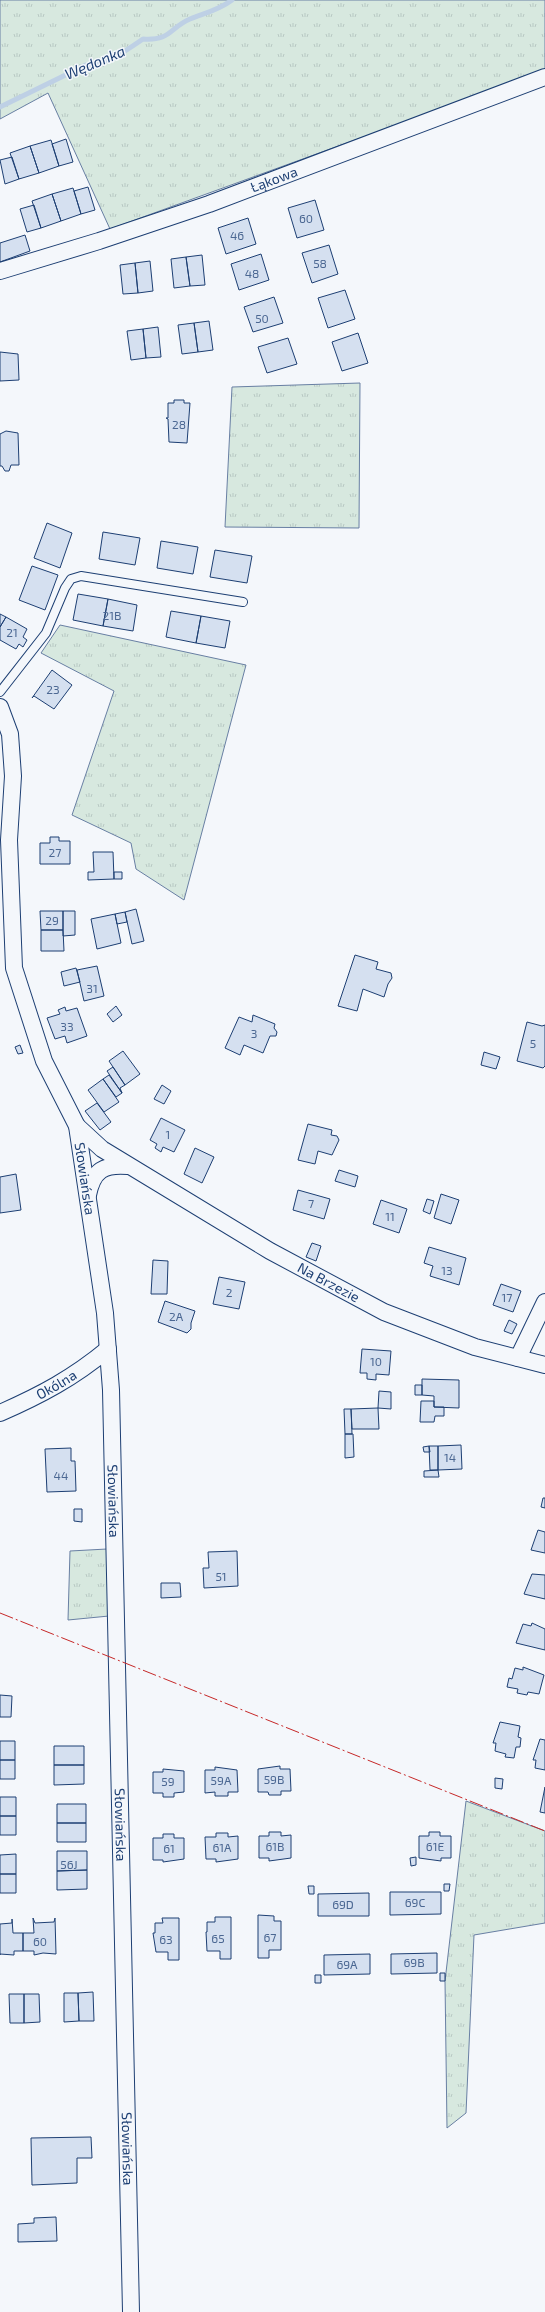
<svg xmlns="http://www.w3.org/2000/svg" width="545" height="2312" font-family="'Exo 2',sans-serif">
<defs>
<pattern id="grass-tufts" width="24" height="20" patternUnits="userSpaceOnUse"><rect width="24" height="20" fill="#d7e8df"/><path d="M3 7l-1-3M5 7V3M7 7l1-3M15 17l-1-3M17 17v-4M19 17l1-3" fill="none" stroke="#b8c8c3"/></pattern>
</defs>
<rect width="100%" height="100%" fill="#f4f7fb"/>
<path fill="url(#grass-tufts)" stroke="#687fa3" d="M0 0H545V71L110 229 48 93 0 119Z
M360 383 359 528 225 527 232 387Z
M60 625 246 665 184 900 136 869 131 843 72 815 114 691 41 653Z
M107 1549 109 1616 68 1620 70 1551Z
M466 1801 545 1831V1923L474 1935 466 2113 447 2128 445 1981Z"/>
<g fill="none" stroke-linecap="round" stroke-linejoin="round">
<path stroke="#bed0e5" stroke-width="5" d="M0 107 86 65C106 65 127 50 143 39 171 41 169 28 190 19 205 13 219 10 232 0"/>
</g>
<path fill="#d5e0f0" stroke="#1d3f73" d="M66 139 73 162 59 166 52 144Z
M51 140 59 166 39 173 30 146Z
M30 146 39 173 19 179 10 153Z
M12 157 19 179 5 184 0 160Z
M88 187 95 210 81 214 74 191Z
M73 188 81 214 61 221 52 194Z
M52 194 61 221 41 228 32 201Z
M315 200 324 230 297 238 288 208Z
M34 205 41 228 27 232 20 209Z
M248 218 256 244 226 254 218 228Z
M25 235 30 251 0 262V243Z
M329 245 338 274 312 283 302 253Z
M261 254 269 280 239 290 231 264Z
M202 255 205 285 190 286 186 257Z
M186 257 190 286 174 288 171 259Z
M150 261 153 291 138 293 135 263Z
M135 263 138 293 123 294 120 265Z
M345 290 355 319 328 328 318 298Z
M274 297 283 323 253 332 244 307Z
M209 321 213 350 198 352 194 323Z
M194 323 198 352 182 354 178 325Z
M158 327 161 357 146 358 143 329Z
M143 329 146 358 131 360 127 331Z
M358 333 368 363 342 371 332 342Z
M288 338 297 364 267 373 258 347Z
M0 352 18 354 19 380 0 381Z
M174 400H184V403H190L187 443 169 442 168 419 166 418H168V403H174Z
M6 431 18 433 19 465H11L9 471H5L2 466H0V434Z
M47 523 72 533 60 568 34 558Z
M103 532 140 538 135 565 99 559Z
M161 541 198 547 193 574 157 568Z
M215 550 252 556 247 583 210 577Z
M32 566 58 575 45 610 19 600Z
M78 594 108 599 103 626 73 620Z
M108 599 137 605 133 631 103 626Z
M171 611 201 616 196 643 166 637Z
M0 614 6 617 0 627Z
M201 616 230 621 225 648 196 643Z
M6 617 27 629 23 637 27 640 23 647 19 644 16 649 0 640V627Z
M52 670 72 685 54 709 34 696 32 698Z
M50 837H59V841H70V864H40V843H50Z
M93 852H113L114 879 88 880V872H94Z
M114 872H122V879H114Z
M136 909 144 941 132 944 125 912Z
M40 911H63V930H41Z
M63 911H75V935L63 936Z
M125 912 127 922 117 924 115 914Z
M115 914 121 943 97 949 91 919Z
M41 930H63L64 951H41Z
M355 955 378 962 376 969 391 973 392 978 388 984 384 997 363 989 357 1011 338 1006Z
M97 966 104 996 84 1001 77 970Z
M76 968 80 982 64 986 61 972Z
M116 1006 122 1015 113 1022 107 1014Z
M65 1007 66 1011 77 1008 87 1036 67 1043 65 1036 55 1039 47 1018 60 1014 58 1010Z
M253 1015 275 1024 274 1028 277 1032 276 1036H270L263 1053 244 1045 240 1055 225 1048 239 1017 252 1022Z
M527 1022 542 1026 545 1025V1066L543 1068 517 1061Z
M20 1045 23 1053 18 1054 15 1047Z
M123 1051 140 1074 125 1085 109 1061Z
M484 1052 500 1057 496 1069 481 1065Z
M113 1067 125 1085 120 1088 122 1093 107 1071Z
M109 1075 122 1093 116 1097 103 1079Z
M103 1079 119 1102 104 1112 88 1090Z
M162 1085 171 1091 164 1104 154 1099Z
M97 1103 111 1122 100 1130 85 1111Z
M161 1118 185 1130 174 1152 163 1147 161 1152 155 1148 157 1144 150 1140Z
M308 1124 332 1130 331 1135 337 1136 339 1140 332 1155 318 1151 315 1164 298 1160Z
M195 1148 214 1157 202 1183 184 1174Z
M339 1170 358 1176 355 1187 335 1181Z
M16 1174 21 1210 0 1213V1177Z
M298 1190 330 1199 324 1219 293 1210Z
M441 1194 459 1200 451 1224 434 1218Z
M427 1199 434 1201 430 1214 423 1211Z
M381 1200 407 1209 399 1233 373 1224Z
M312 1243 321 1246 316 1261 306 1257Z
M429 1247 466 1258 459 1285 430 1276 433 1266 424 1263Z
M153 1260 168 1261 167 1294H151Z
M219 1277 245 1282 239 1309 213 1304Z
M501 1284 521 1291 513 1312 493 1305Z
M165 1301 195 1311 191 1323V1329L187 1333 158 1322Z
M509 1320 517 1324 512 1334 504 1331Z
M362 1349 391 1351 389 1375 376 1374V1380L367 1379V1373H360Z
M422 1379 459 1380V1408L434 1407V1396L422 1395Z
M415 1385H422V1395H415Z
M379 1391 391 1392V1409L378 1408Z
M421 1401H434V1407H444V1416H435L434 1422H420Z
M378 1408 379 1429H352L351 1409Z
M344 1409H351L352 1434H345Z
M345 1434H353L354 1457 345 1458Z
M461 1445 462 1469 438 1470V1446Z
M429 1446 430 1452H424L423 1447Z
M429 1446H438V1470H430Z
M71 1448V1461H75L76 1491 47 1492 45 1449Z
M438 1470 439 1477H424V1471Z
M543 1498H545V1508L541 1507Z
M74 1509H82V1522L74 1521Z
M538 1530 545 1532V1553L531 1550Z
M237 1551 238 1586 204 1588 203 1568H209L208 1552Z
M532 1574 545 1575V1599L524 1594Z
M161 1583H180L181 1597 161 1598Z
M532 1623 545 1629V1650L516 1643 523 1624 531 1626Z
M523 1667 544 1675 539 1694 528 1692 527 1695 517 1693 518 1689 507 1687 509 1678 512 1679 515 1668 523 1670Z
M0 1695 12 1696 11 1717H0Z
M500 1722 520 1726 518 1737 521 1738 520 1747H516L514 1758 505 1757 506 1754 495 1751 496 1743H493Z
M540 1739 545 1740V1770L535 1768 536 1760H533Z
M0 1741H15V1760H0Z
M54 1746H84V1765H54Z
M0 1760H15V1779H0Z
M54 1765H84V1784L54 1785Z
M280 1766V1769H290L291 1791H281V1795H269L268 1792H258V1769Z
M215 1767 237 1770 238 1792H228V1796H215V1792L205 1793V1770H215Z
M163 1769 184 1771V1792L174 1793V1797H163V1793H153V1772H163Z
M495 1778 503 1779 502 1789 495 1788Z
M545 1787V1813L540 1812Z
M0 1797H16V1816H0Z
M57 1804H86V1823H57Z
M0 1816H16V1835H0Z
M57 1823H86V1842H57Z
M269 1832H281V1836L291 1835V1858L269 1861V1858H259V1836H269Z
M429 1832H440V1836H451V1858H441V1861L419 1858V1836H429Z
M216 1833H228V1837L238 1836V1859L216 1862V1859H206L205 1837H216Z
M163 1834H174V1838H184V1859L163 1862V1860H153V1838H163Z
M57 1851H87V1870L57 1871Z
M16 1854V1874H0V1855Z
M416 1857V1865L411 1866 410 1858Z
M87 1870V1889L57 1890V1871Z
M0 1874H16V1893H0Z
M444 1884H450L449 1891H444Z
M308 1886H314V1894H309Z
M390 1892H441V1914L390 1915Z
M369 1893V1916H318V1894Z
M258 1915 274 1916V1921H281V1950H269V1958H258Z
M215 1917H231V1959H220V1951H207L206 1932H207V1922H215Z
M33 1918 35 1923 54 1922 55 1918 56 1954 43 1953 34 1955V1951H23V1933H34Z
M162 1918H179V1960H168V1952H156L153 1933H155V1923H163Z
M12 1919 13 1933H23V1951H14V1955L0 1954V1955V1924L12 1923Z
M437 1953V1973L391 1974V1954Z
M370 1954V1974L324 1975V1955Z
M440 1973H445V1981H440Z
M315 1975H321V1983H315Z
M93 1992 94 2021H79L78 1993Z
M64 1993H78L79 2021 64 2022Z
M9 1994H24V2023H10Z
M24 1994H39L40 2022 24 2023Z
M91 2137 92 2158H77V2183L32 2185 31 2138Z
M56 2217 57 2241 18 2242V2224L34 2223V2218Z"/>
<g fill="none" stroke-linecap="round" stroke-linejoin="round">
<g stroke="#1d3f73" stroke-width="10">
<path id="service" d="M0 692 46 633 65 588 71 579 81 576 243 602"/>
</g>
<g stroke="#1d3f73" stroke-width="18">
<g id="minor">
<path id="s1" d="M0 271 99 241 209 204 545 77"/>
<path id="s2" d="M0 707 10 734 13 776 9 840 14 968 44 1061 77 1126 105 1313 111 1390 131 2312"/>
<path id="s3" d="M77 1126 102 1149 270 1251 384 1312 475 1347 545 1365"/>
<path d="M88 1195C93 1170 104 1164 128 1166"/>
<path d="M518 1358 545 1302"/>
<path id="s4" d="M0 1413C41 1395 73 1378 108 1349"/>
</g>
</g>
<use href="#service" stroke="#f4f7fb" stroke-width="8"/>
<use href="#minor" stroke="#f4f7fb" stroke-width="16"/>
<path stroke="#c62828" stroke-width="1" stroke-dasharray="14 3 2 3" stroke-linecap="butt" d="M0 1613 545 1831"/>
</g>
<g text-anchor="middle" stroke-width="3" stroke-linejoin="round" paint-order="stroke">
<g font-size="12" fill="#4b6792">
<text x="306" y="223">60</text>
<text x="237" y="240">46</text>
<text x="320" y="268">58</text>
<text x="252" y="278">48</text>
<text x="262" y="323">50</text>
<text x="179" y="429">28</text>
<text x="112" y="620">21B</text>
<text x="12" y="637">21</text>
<text x="53" y="694">23</text>
<text x="55" y="857">27</text>
<text x="52" y="925">29</text>
<text x="92" y="993">31</text>
<text x="67" y="1031">33</text>
<text x="254" y="1038">3</text>
<text x="533" y="1048">5</text>
<text x="168" y="1139">1</text>
<text x="311" y="1208">7</text>
<text x="390" y="1221">11</text>
<text x="447" y="1275">13</text>
<text x="229" y="1297">2</text>
<text x="507" y="1302">17</text>
<text x="176" y="1321">2A</text>
<text x="376" y="1366">10</text>
<text x="450" y="1462">14</text>
<text x="61" y="1480">44</text>
<text x="221" y="1581">51</text>
<text x="274" y="1784">59B</text>
<text x="221" y="1785">59A</text>
<text x="168" y="1786">59</text>
<text x="275" y="1851">61B</text>
<text x="435" y="1851">61E</text>
<text x="222" y="1852">61A</text>
<text x="169" y="1853">61</text>
<text x="69" y="1869">56J</text>
<text x="415" y="1907">69C</text>
<text x="343" y="1909">69D</text>
<text x="270" y="1942">67</text>
<text x="218" y="1943">65</text>
<text x="166" y="1944">63</text>
<text x="40" y="1946">60</text>
<text x="414" y="1967">69B</text>
<text x="347" y="1969">69A</text>
</g>
<g font-size="14" fill="#1d3f73" stroke="#f4f7fb">
<text dy="5" stroke="none"><textPath href="#s1" startOffset="289">Łąkowa</textPath></text>
<text dy="5" stroke="none"><textPath href="#s2" startOffset="487">Słowiańska</textPath></text>
<text dy="5" stroke="none"><textPath href="#s3" startOffset="297">Na Brzezie</textPath></text>
<text dy="5" stroke="none"><textPath href="#s4" startOffset="63">Okólna</textPath></text>
<text dy="5" stroke="none"><textPath href="#s2" startOffset="811">Słowiańska</textPath></text>
<text dy="5" stroke="none"><textPath href="#s2" startOffset="1135">Słowiańska</textPath></text>
<text dy="5" stroke="none"><textPath href="#s2" startOffset="1459">Słowiańska</textPath></text>
</g>
<g font-size="15" font-style="italic" fill="#1d3f73" stroke="#f4f7fb">
<text transform="translate(95 63) rotate(-23)" y="5">Wędonka</text>
</g>
</g>
</svg>
